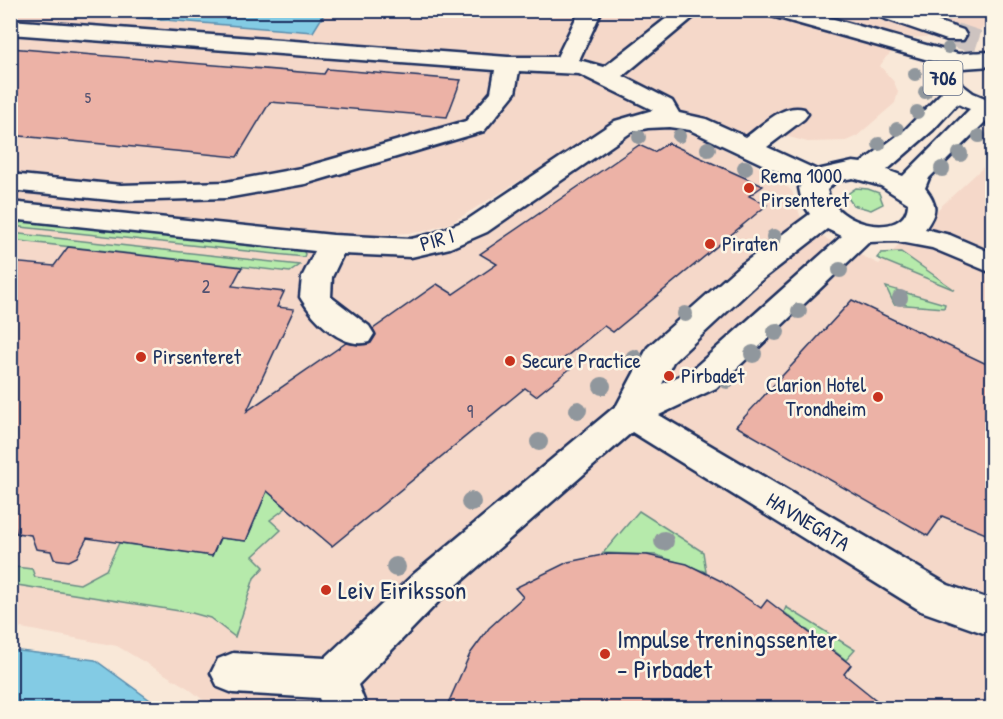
<svg xmlns="http://www.w3.org/2000/svg" width="1003" height="719" font-family="'Patrick Hand',sans-serif">
<rect width="100%" height="100%" fill="#f9e8d8"/>
<filter id="ink" filterUnits="userSpaceOnUse"><feTurbulence type="fractalNoise" baseFrequency=".0167" numOctaves="2"/><feDisplacementMap in="SourceGraphic" scale="12" xChannelSelector="R" yChannelSelector="G"/><feConvolveMatrix kernelMatrix="1 2 1 2 8 2 1 2 1" color-interpolation-filters="sRGB"/></filter>
<g filter="url(#ink)">
<path fill="#f5d8c9" d="M326 10 992 11V23L974 33 910 38 886 57 880 66 894 82 898 92 895 103 857 136 846 141 808 142 777 134 766 145 716 122 689 114 644 113 620 119 451 223 421 232 353 237 11 201V11H55L313 32Z
M647 129H674L699 136 770 173 792 191 801 218 796 224 879 264 992 159V708H213L188 688 117 646 11 626 10 220 386 258 429 255 475 237 627 136Z"/>
<path fill="#b6eaab" stroke="#688c84" stroke-width="1.5" d="M856 188 868 189 879 193 883 204 871 210 853 205 846 195Z
M25 221 303 250 305 254 304 257 11 226Z
M11 233 300 265 290 272 11 240Z
M901 252 955 290 877 258 881 253Z
M886 287 945 304 944 308 894 304Z
M267 491 286 508 270 520 281 530 253 556 264 567 254 578 235 637 210 618 192 613 11 584 10 557 15 567 32 569 35 577 80 584 106 570 119 543 212 556 220 538 246 541Z
M639 511 703 552 706 572 656 555 603 553Z
M786 607 855 650 846 660 784 612Z"/>
<path fill="#83cbe4" stroke="#598dae" stroke-width="1.5" d="M55 11H326L313 32Z
M11 650 95 660 161 708H11Z"/>
<path fill="#ecb2a6" stroke="#1b2f5e" stroke-width="1.5" d="M10 48 324 74 327 69 461 80 447 117 270 102 237 157 10 135Z
M668 143 763 186 749 196 767 205 613 332 604 326 562 360 572 367 536 396 525 388 332 546 267 491 246 541 220 538 212 556 87 538 77 557 69 561 54 559 51 551 36 549 31 535 16 533 15 528 10 527V262L54 266 68 247 242 267 232 286 284 292 277 307 294 309 247 411 346 343 359 345 371 343 376 335 373 329 437 284 453 294 497 264 480 254 639 145 654 152Z
M852 300 993 367V537L942 516 928 536 736 426Z
M607 554 647 555 687 564 721 581 761 608 767 600 851 665 844 674 886 708H446L470 654 489 628 523 597 515 588 568 562Z"/>
<g fill="none" stroke-linecap="round" stroke-linejoin="round">
<path stroke="#cdc3c0" stroke-width="24" stroke-dasharray="24 12" stroke-linecap="butt" d="M955 35 992 47"/>
<g stroke="#1b2f5e" stroke-width="5">
<path id="minor" d="M580 10H602L579 60 604 67 677 10H702L623 76 672 101 679 113 706 119 746 137C763 125 783 103 804 109L808 114 804 119 767 147 817 170 853 162 861 163 905 130 946 88 955 86 964 88 967 93 933 130 887 170 903 176 977 102 992 101V115L929 178 925 188C938 205 937 212 925 229L950 235 992 253V273L932 248 895 241 869 242 716 388 659 415 948 585 992 600V636L921 611 632 432 442 598 358 685 367 708H323L319 698 233 693 218 687 211 673 218 659 233 653 325 658 414 574 617 405 648 347 737 268 810 214 802 202 799 188 802 183 690 130 669 127 648 128 633 131 487 232 450 248 411 257 343 254 332 277 331 297 369 326 374 334 369 342C342 350 313 319 300 297L302 277 315 251 10 219V202L333 235 411 239 432 234 467 220 615 121 653 110 579 74 519 71 515 93 484 131 305 184 226 198 121 201 10 190V174L121 185 226 182 301 168 466 121 491 92 495 70 10 34V20L508 57H557ZM853 178 881 186 908 203C908 240 835 228 827 190L836 181ZM827 229 842 236 692 370 662 384 673 362 759 282Z
M765 10H802L965 56 969 61 965 66 957 68 768 15Z
M871 10H905L963 30 966 35 963 40H947L874 15Z"/>
</g>
<g stroke="#1b2f5e" stroke-width="5">
<path id="highway" d="M992 52V66L963 68 955 74 956 80 973 93 992 101V115C966 110 946 101 931 79 931 50 972 53 992 52Z"/>
</g>
<use href="#minor" fill="#fcf5e5" fill-rule="evenodd"/>
<use href="#highway" fill="#fcf5e5" fill-rule="evenodd"/>
</g>
<g fill="#90979d">
<circle cx="948" cy="48" r="6"/>
<circle cx="915" cy="74" r="7"/>
<circle cx="925" cy="92" r="7"/>
<circle cx="917" cy="112" r="7"/>
<circle cx="897" cy="129" r="7"/>
<circle cx="679" cy="136" r="7"/>
<circle cx="979" cy="136" r="7"/>
<circle cx="639" cy="137" r="7"/>
<circle cx="879" cy="144" r="7"/>
<circle cx="708" cy="149" r="8"/>
<circle cx="960" cy="154" r="8"/>
<circle cx="745" cy="168" r="8"/>
<circle cx="942" cy="169" r="8"/>
<circle cx="774" cy="237" r="8"/>
<circle cx="840" cy="270" r="8"/>
<circle cx="900" cy="298" r="8"/>
<circle cx="799" cy="311" r="8"/>
<circle cx="685" cy="314" r="8"/>
<circle cx="776" cy="332" r="9"/>
<circle cx="753" cy="354" r="9"/>
<circle cx="634" cy="358" r="9"/>
<circle cx="727" cy="380" r="9"/>
<circle cx="602" cy="386" r="9"/>
<circle cx="578" cy="410" r="9"/>
<circle cx="539" cy="442" r="9"/>
<circle cx="471" cy="502" r="10"/>
<circle cx="664" cy="541" r="10"/>
<circle cx="396" cy="567" r="10"/>
</g>
</g>
<g fill="#c8321e" stroke="#fcf5e5" stroke-width="2">
<circle cx="749" cy="188" r="6"/>
<circle cx="710" cy="244" r="6"/>
<circle cx="141" cy="357" r="6"/>
<circle cx="510" cy="361" r="6"/>
<circle cx="669" cy="376" r="6"/>
<circle cx="878" cy="397" r="6"/>
<circle cx="326" cy="590" r="6"/>
<circle cx="605" cy="654" r="6"/>
</g>
<g text-anchor="middle" stroke-width="5" stroke-linejoin="round" paint-order="stroke">
<g font-size="15" fill="#4f5070">
<text x="88" y="103">5</text>
</g>
<g font-size="18" fill="#4f5070">
<text x="206" y="293">2</text>
<text x="470" y="418">9</text>
</g>
<rect fill="#fcf5e5" stroke="#5e6a86" stroke-width="1.5" x="923.5" y="61" width="39" height="34" rx="4.5"/>
<g font-size="20" font-weight="bold" fill="#1b2f5e">
<text x="943" y="85">706</text>
</g>
<g font-size="21" fill="#1b2f5e" stroke="#fcf5e5" text-anchor="start">
<text x="761" y="183">Rema 1000<tspan x="761" dy="24">Pirsenteret</tspan></text>
<text x="722" y="251">Piraten</text>
<text x="153" y="364">Pirsenteret</text>
<text x="522" y="368">Secure Practice</text>
<text x="681" y="383">Pirbadet</text>
<text x="866" y="392" text-anchor="end">Clarion Hotel<tspan x="866" dy="24">Trondheim</tspan></text>
</g>
<g font-size="21" fill="#1b2f5e" stroke="#fcf5e5">
<text transform="translate(437 240) rotate(-16)" y="7">PIR I</text>
<text transform="translate(808 522) rotate(31)" y="7">HAVNEGATA</text>
</g>
<g font-size="26" fill="#1b2f5e" stroke="#fcf5e5" text-anchor="start">
<text x="338" y="599">Leiv Eiriksson</text>
<text x="617" y="648">Impulse treningssenter<tspan x="617" dy="30">- Pirbadet</tspan></text>
</g>
</g>
<rect width="1003" height="719" fill="none" stroke="#fcf5e5" stroke-width="36"/>
<rect x="18" y="18" width="967" height="683" fill="none" stroke="#1b2f5e" stroke-width="2" filter="url(#ink)"/>
</svg>
